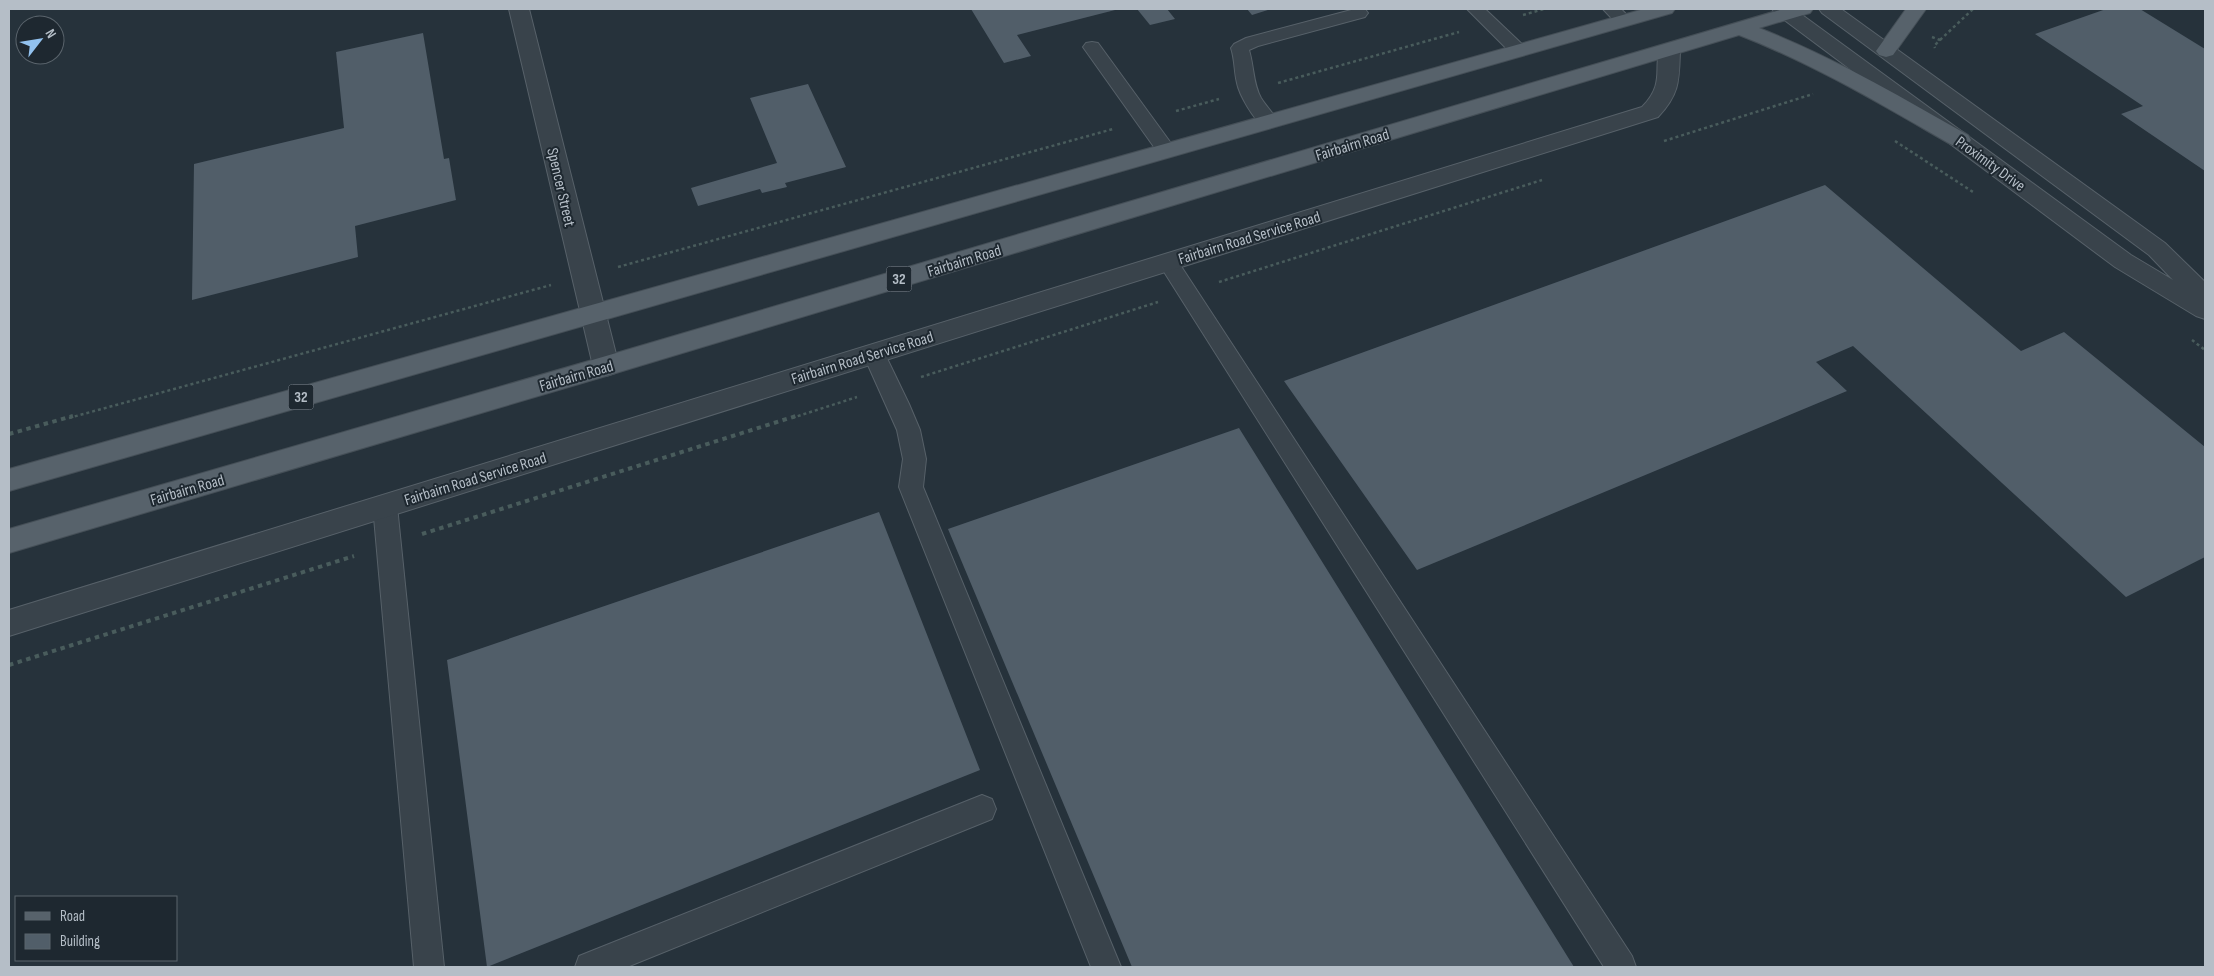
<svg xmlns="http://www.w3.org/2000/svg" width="2214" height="976" font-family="'Sofia Sans Condensed',sans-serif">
<rect width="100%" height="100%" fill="#26323b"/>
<path fill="#515e69" d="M971 9H1119L1017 35 1031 56 1004 63Z
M1137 9H1167L1175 19 1150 25Z
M1247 9H1271L1252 15Z
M2106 9H2140L2205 49V171L2121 114 2143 106 2035 34Z
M423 33 444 159 449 158 456 200 355 226 358 257 192 300 194 164 344 128 336 52Z
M808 84 846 167 785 183 787 187 762 193 760 189 698 206 691 188 777 163 750 98Z
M1825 185 2021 351 2064 332 2205 447V557L2126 597 1853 346 1816 362 1847 391 1417 570 1284 381Z
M1239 428 1574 967H1132L948 529Z
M879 512 980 770 487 967 447 660Z"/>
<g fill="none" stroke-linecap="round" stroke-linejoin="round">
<g stroke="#576169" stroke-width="2">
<path id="lane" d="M1355 9H1365L1368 13 1365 17 1258 46 1249 50C1254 66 1253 84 1261 98 1266 106 1273 113 1278 121L1276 125C1272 126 1268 128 1264 126 1254 121 1239 94 1237 83 1234 71 1235 60 1231 48L1234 44 1246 38Z
M1467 9H1485L1524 46 1527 50 1524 54 1518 55 1512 54Z
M1603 9H1621L1632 20 1629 24H1617Z
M1092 42 1098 43 1173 146 1176 150 1173 154 1166 156 1159 154 1083 47 1086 43Z
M1168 255 1175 257 1632 956 1636 967H1604L1161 267 1158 262 1161 257Z
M874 346 882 348 909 404 920 430 926 459 923 487 1121 967H1091L899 487 903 459 897 430 863 354 866 348Z
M385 496 393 499 397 506 444 967H414L373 506 377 499Z
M982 795 992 799 996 809 992 819 627 967H575L579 956Z"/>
</g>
<g stroke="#576169" stroke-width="2">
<path id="street" d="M509 9H529L619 366 615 373 606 376 597 373 593 366Z
M1772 9H1794L2131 255 2173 280 2149 255 1822 13 1819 9H1841L2165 243 2205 282V319L2196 316 2115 267 1775 13Z
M1670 44 1677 46 1680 50C1679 80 1680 94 1658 117L9 636V610L1642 107C1668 81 1650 64 1663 46Z"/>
</g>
<g stroke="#454f57" stroke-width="2">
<path id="primary" d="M1644 9H1675L1672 13 9 491V469Z
M1783 9H1813L1810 13 1759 28C1833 57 1899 96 1968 135L1971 140 1968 145 1960 147 1952 145C1882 105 1814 64 1739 35L606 376 9 553V529L606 356Z
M1906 9H1926L1893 55 1886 57 1879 55 1876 51Z"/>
</g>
<path stroke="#495c5c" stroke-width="2.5" stroke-dasharray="3 3" stroke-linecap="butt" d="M1523 15 1544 9
M1932 37 1940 40 1934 46 1935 48
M1940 40 1973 9
M1278 83 1459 32
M1176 111 1219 99
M1664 141 1813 94
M1895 141 1973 192
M618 267 1113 129
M1219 282 1542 180
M2192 340 2205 350
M921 377 1158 302
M69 418 551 285
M792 418 857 397"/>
<path stroke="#495c5c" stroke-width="4" stroke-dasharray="4.5 4.5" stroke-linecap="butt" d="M9 434 73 416
M422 534 796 416
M9 665 354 556"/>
<use href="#lane" fill="#39434b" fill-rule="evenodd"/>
<use href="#street" fill="#39434b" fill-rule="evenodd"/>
<use href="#primary" fill="#57626b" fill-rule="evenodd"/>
</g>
<g text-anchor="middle" stroke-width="4" stroke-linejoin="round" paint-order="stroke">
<g fill="#1e2830" stroke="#88919a" stroke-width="1">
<rect x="886.5" y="266.5" width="25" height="25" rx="4"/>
<rect x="288.5" y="384.5" width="25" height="25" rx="4"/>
</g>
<g font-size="15" font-weight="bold" fill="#b5bec7">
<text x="899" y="284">32</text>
<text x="301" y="402">32</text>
</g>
<g font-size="16" fill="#b5bec7" stroke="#1e2830">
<text transform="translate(1352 144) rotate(-17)" y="6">Fairbairn Road</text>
<text transform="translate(1991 163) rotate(36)" y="6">Proximity Drive</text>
<text transform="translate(562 187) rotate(77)" y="6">Spencer Street</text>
<text transform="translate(1249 237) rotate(-17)" y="6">Fairbairn Road Service Road</text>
<text transform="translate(964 260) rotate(-17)" y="6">Fairbairn Road</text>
<text transform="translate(862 357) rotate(-17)" y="6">Fairbairn Road Service Road</text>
<text transform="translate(576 375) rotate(-16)" y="6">Fairbairn Road</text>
<text transform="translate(475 478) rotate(-17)" y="6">Fairbairn Road Service Road</text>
<text transform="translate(187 489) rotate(-16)" y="6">Fairbairn Road</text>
</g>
</g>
<rect width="2214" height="976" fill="none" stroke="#b5bec7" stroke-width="20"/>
<rect x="15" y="896" width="162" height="65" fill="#1e2830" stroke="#5a646c"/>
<rect x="25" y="912" width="25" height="8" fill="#57626b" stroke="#5a646c"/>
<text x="60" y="921" font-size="15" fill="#b5bec7">Road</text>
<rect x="25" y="934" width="25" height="15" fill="#515e69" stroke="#5a646c"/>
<text x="60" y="946" font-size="15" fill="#b5bec7">Building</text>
<g transform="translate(40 40) rotate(59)"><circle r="24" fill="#1e2830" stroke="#5a646c"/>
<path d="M0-4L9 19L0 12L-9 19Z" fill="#92c2ef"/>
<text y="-8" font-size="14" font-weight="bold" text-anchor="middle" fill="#b5bec7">N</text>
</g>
</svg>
